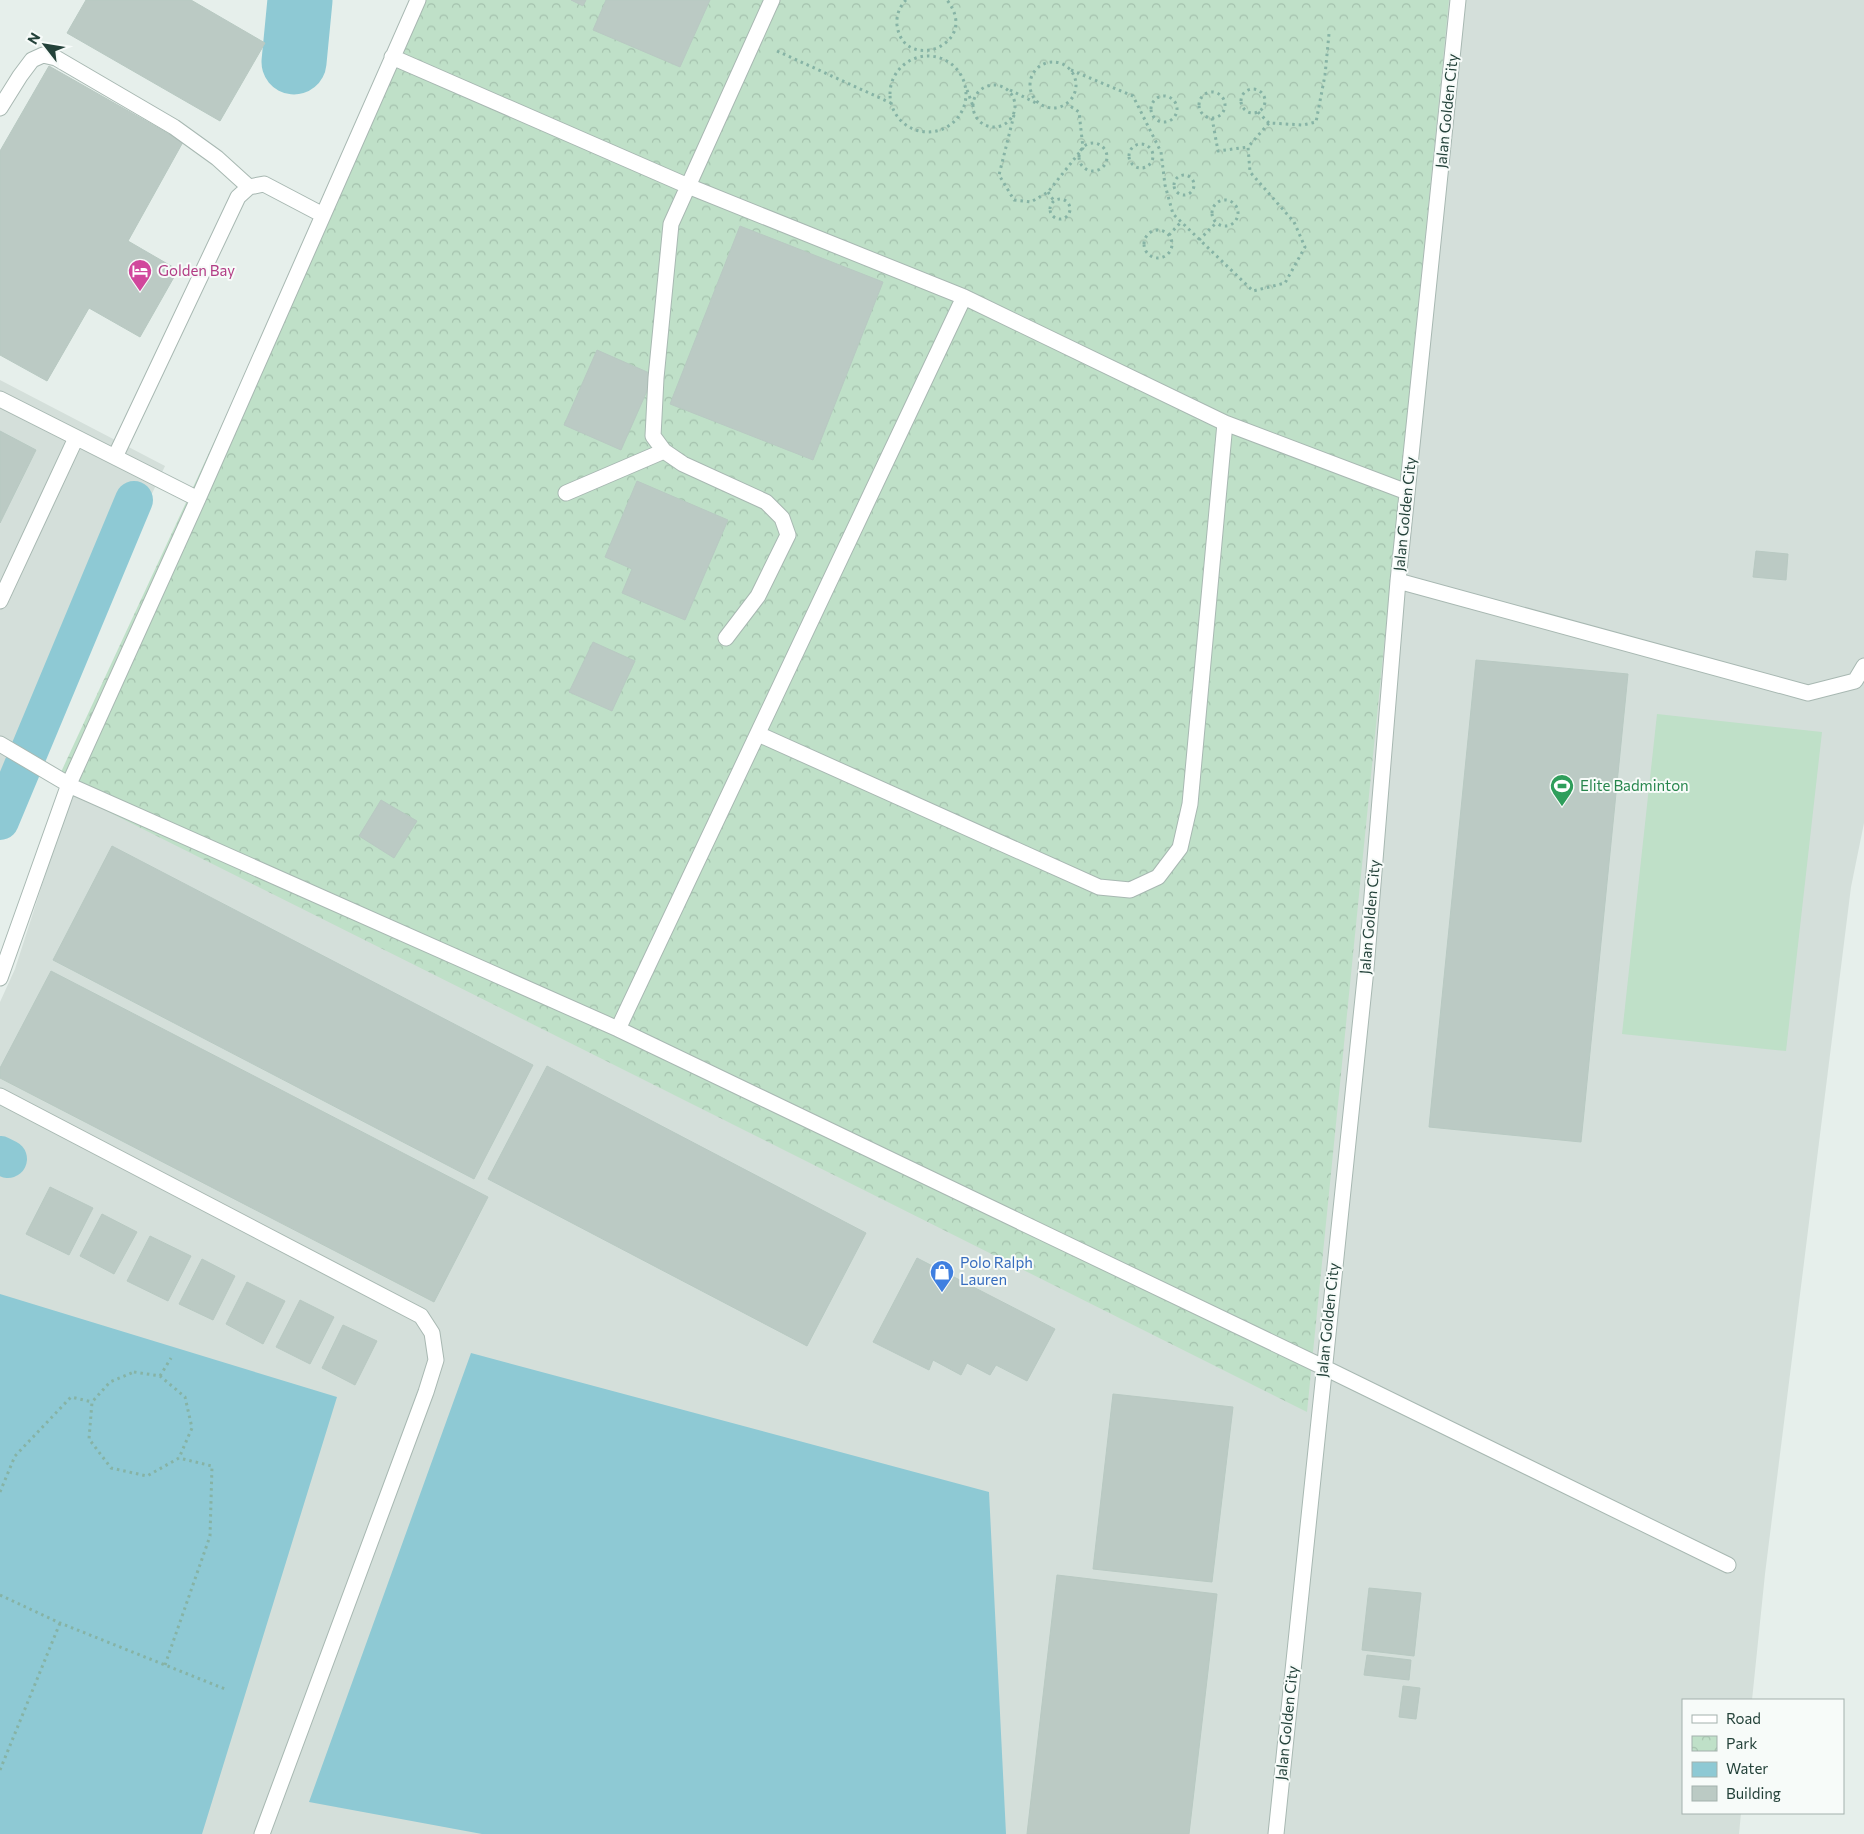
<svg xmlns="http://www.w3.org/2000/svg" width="1864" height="1834" font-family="Commissioner,sans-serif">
<defs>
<pattern id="park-crowns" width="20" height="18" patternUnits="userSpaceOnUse" patternTransform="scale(1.25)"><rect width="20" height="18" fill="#bfe0c8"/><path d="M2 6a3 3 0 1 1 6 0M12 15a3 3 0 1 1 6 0" fill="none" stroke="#a4c1ad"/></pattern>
</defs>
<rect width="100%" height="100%" fill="#e6efeb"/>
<path fill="#d4dfda" d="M444 0H1864V823L1851 887 1765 1574 1752 1700H1683V1813H1741L1739 1834H0V1002L15 969 71 795Z
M0 380 165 466 0 817Z"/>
<path fill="url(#park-crowns)" d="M419 0H1449L1307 1412 55 785Z"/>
<path fill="#bfe0c8" d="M1657 714 1822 732 1786 1051 1622 1034Z"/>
<path fill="#8ec9d4" d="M279 0H312L303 60 276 57Z
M0 1294 337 1397 202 1834H0Z
M471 1353 989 1492 1006 1834H482L309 1802Z"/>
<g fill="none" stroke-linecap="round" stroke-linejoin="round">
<path stroke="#8ec9d4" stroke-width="38" d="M0 821 134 500
M0 1155 8 1159"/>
<path stroke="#8ec9d4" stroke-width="65" d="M294 62 300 0"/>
</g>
<path fill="#bbcac4" stroke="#b8c9c2" d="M86 0H191L265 43 220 121 67 33Z
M571 0H586L583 6Z
M606 0H710L680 67 593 30Z
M49 66 183 142 128 241 178 270 140 337 89 308 47 381 0 355V151Z
M740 226 883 282 813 460 670 404Z
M597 350 654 375 621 450 564 425Z
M0 431 36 450 0 523Z
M637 481 728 520 685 620 622 593 632 569 605 557Z
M1756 551 1788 554 1786 580 1753 577Z
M593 642 635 661 612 711 569 692Z
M1476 660 1628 674 1581 1142 1429 1127Z
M381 800 417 821 394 858 359 836Z
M112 846 533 1065 474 1179 53 960Z
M51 971 488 1197 434 1302 0 1078V1068Z
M547 1066 866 1233 807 1346 488 1179Z
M50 1187 93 1208 69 1255 26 1234Z
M102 1214 137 1232 114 1274 80 1256Z
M150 1236 191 1256 168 1301 127 1281Z
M917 1258 1055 1329 1027 1381 996 1365 990 1375 967 1363 961 1375 933 1360 929 1370 873 1342Z
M202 1259 235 1276 213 1320 179 1304Z
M247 1282 285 1301 263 1344 226 1324Z
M300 1300 334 1317 310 1364 276 1347Z
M343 1325 377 1341 355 1385 322 1368Z
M1113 1394 1233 1407 1212 1582 1093 1569Z
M1057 1575 1217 1594 1189 1834H1027Z
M1369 1588 1421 1593 1414 1656 1362 1650Z
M1367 1655 1411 1660 1409 1680 1364 1675Z
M1403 1686 1420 1688 1416 1719 1399 1717Z"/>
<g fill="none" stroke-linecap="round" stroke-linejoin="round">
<g stroke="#a8b8b2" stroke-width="17">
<path id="minor" d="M392 57 688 186 964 297 1225 423 1407 492
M0 108 20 76 32 60 43 55 56 58 174 127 217 158 249 187
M0 399 198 499
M115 457 238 197 249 187 264 184 323 215
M566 493 664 451
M1398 581 1808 693 1855 681 1864 666
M0 601 76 438
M726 638 758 596 788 535 782 518 766 502 683 464 664 451 653 436 656 378 671 224 772 0
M758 734 1099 887 1130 890 1158 877 1180 848 1190 804 1225 423
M0 744 73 787 618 1029 1323 1367 1728 1565
M0 978 69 784 198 499 418 0
M618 1029 964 297
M0 1096 421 1316 432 1333 436 1360 426 1392 262 1834
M1276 1834 1366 969 1398 581 1458 0"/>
</g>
<path stroke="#86b3a5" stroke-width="3" stroke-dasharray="2.5 4" stroke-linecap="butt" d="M906 0C900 6 896 15 897 25 903 74 982 45 947 0
M777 51 891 103
M890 94a38 38 0 1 1 76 0a38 38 0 1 1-76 0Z
M1030 85a23 23 0 1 1 46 0a23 23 0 1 1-46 0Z
M1071 70 1133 96 1161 152 1165 185 1173 214 1253 291 1285 283 1305 247 1294 222 1250 172 1248 147 1269 123 1303 125 1316 122 1325 75 1329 34
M973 106a21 21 0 1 1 42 0a21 21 0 1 1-42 0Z
M1241 101a12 12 0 1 1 24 0a12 12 0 1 1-24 0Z
M967 90 973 106
M1010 90 1036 103
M1199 105a13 13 0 1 1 26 0a13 13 0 1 1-26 0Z
M1151 109a13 13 0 1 1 26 0a13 13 0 1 1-26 0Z
M1258 112 1269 123
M1014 115 999 175 1014 200 1031 202 1048 192 1083 148 1079 112 1067 104
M1212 118 1218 151 1248 147
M1079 157a14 14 0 1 1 28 0a14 14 0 1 1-28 0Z
M1129 156a12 12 0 1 1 24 0a12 12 0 1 1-24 0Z
M1174 185a10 10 0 1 1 20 0a10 10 0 1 1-20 0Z
M1048 192 1054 201
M1050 209a10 10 0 1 1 20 0a10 10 0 1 1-20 0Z
M1212 213a13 13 0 1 1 26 0a13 13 0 1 1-26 0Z
M1144 244a14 14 0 1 1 28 0a14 14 0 1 1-28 0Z
M1169 235 1181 222
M1199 240 1216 223
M134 1372 160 1376 185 1397 192 1428 179 1458 147 1476 111 1468 89 1439 92 1402 110 1382Z
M160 1376 171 1358
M0 1492 15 1456 71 1397 92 1402
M0 1595 60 1623 225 1689
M165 1665 210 1536 212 1466 179 1458
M0 1770 60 1623"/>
<use href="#minor" stroke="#fff" stroke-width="15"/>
</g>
<defs>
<g id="hotel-pin" transform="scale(1.25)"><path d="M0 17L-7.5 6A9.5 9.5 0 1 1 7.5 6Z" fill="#d1479c" stroke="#f7fbf9"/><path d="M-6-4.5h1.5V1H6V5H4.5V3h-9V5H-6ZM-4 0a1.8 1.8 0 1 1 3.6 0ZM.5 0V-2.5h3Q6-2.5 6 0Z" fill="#fff"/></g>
<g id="stadium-pin" transform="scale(1.25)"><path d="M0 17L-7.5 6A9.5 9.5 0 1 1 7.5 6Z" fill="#2e9e5b" stroke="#f7fbf9"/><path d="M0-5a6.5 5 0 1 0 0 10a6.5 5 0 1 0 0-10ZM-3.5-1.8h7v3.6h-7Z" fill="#fff"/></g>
<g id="shop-pin" transform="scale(1.25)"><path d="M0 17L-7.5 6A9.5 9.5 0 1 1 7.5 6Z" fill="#3f7fe0" stroke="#f7fbf9"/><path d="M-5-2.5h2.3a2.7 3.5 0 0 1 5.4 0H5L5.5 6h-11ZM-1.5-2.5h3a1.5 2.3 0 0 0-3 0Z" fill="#fff"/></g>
</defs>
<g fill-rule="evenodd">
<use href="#hotel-pin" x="140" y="271"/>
<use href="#stadium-pin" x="1562" y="786"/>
<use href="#shop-pin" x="942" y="1272"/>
</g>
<g text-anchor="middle" stroke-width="4" stroke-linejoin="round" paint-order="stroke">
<g font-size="15" fill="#24423a" stroke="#f7fbf9">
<text transform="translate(1447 111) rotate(-84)" y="5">Jalan Golden City</text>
<text transform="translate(1405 514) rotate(-84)" y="5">Jalan Golden City</text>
<text transform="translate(1370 917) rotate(-85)" y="5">Jalan Golden City</text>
<text transform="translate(1328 1320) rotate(-84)" y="5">Jalan Golden City</text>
<text transform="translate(1287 1723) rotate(-84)" y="5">Jalan Golden City</text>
</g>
<g font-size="15" fill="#b23c85" stroke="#f7fbf9" text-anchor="start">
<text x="158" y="276">Golden Bay</text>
</g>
<g font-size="15" fill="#27864d" stroke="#f7fbf9" text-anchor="start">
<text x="1580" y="791">Elite Badminton</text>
</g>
<g font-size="15" fill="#366cbe" stroke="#f7fbf9" text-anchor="start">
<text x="960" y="1268">Polo Ralph<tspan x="960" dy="17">Lauren</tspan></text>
</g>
</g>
<rect x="1682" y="1699" width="162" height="115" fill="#f7fbf9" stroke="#a3b1ad"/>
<rect x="1692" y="1715" width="25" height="8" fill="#ffffff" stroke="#a3b1ad"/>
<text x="1726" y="1724" font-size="15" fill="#24423a">Road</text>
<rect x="1692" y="1736" width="25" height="15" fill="url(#park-crowns)" stroke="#a3b1ad"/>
<text x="1726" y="1749" font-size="15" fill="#24423a">Park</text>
<rect x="1692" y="1762" width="25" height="15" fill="#8ec9d4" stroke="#a3b1ad"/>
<text x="1726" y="1774" font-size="15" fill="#24423a">Water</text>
<rect x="1692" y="1786" width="25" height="15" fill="#bbcac4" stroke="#a3b1ad"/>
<text x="1726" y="1799" font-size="15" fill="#24423a">Building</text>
<g transform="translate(45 45) rotate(301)" stroke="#f7fbf9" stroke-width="4" paint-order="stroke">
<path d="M0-4L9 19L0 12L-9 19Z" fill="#24423a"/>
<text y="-8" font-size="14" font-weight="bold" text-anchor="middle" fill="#24423a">N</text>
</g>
</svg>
